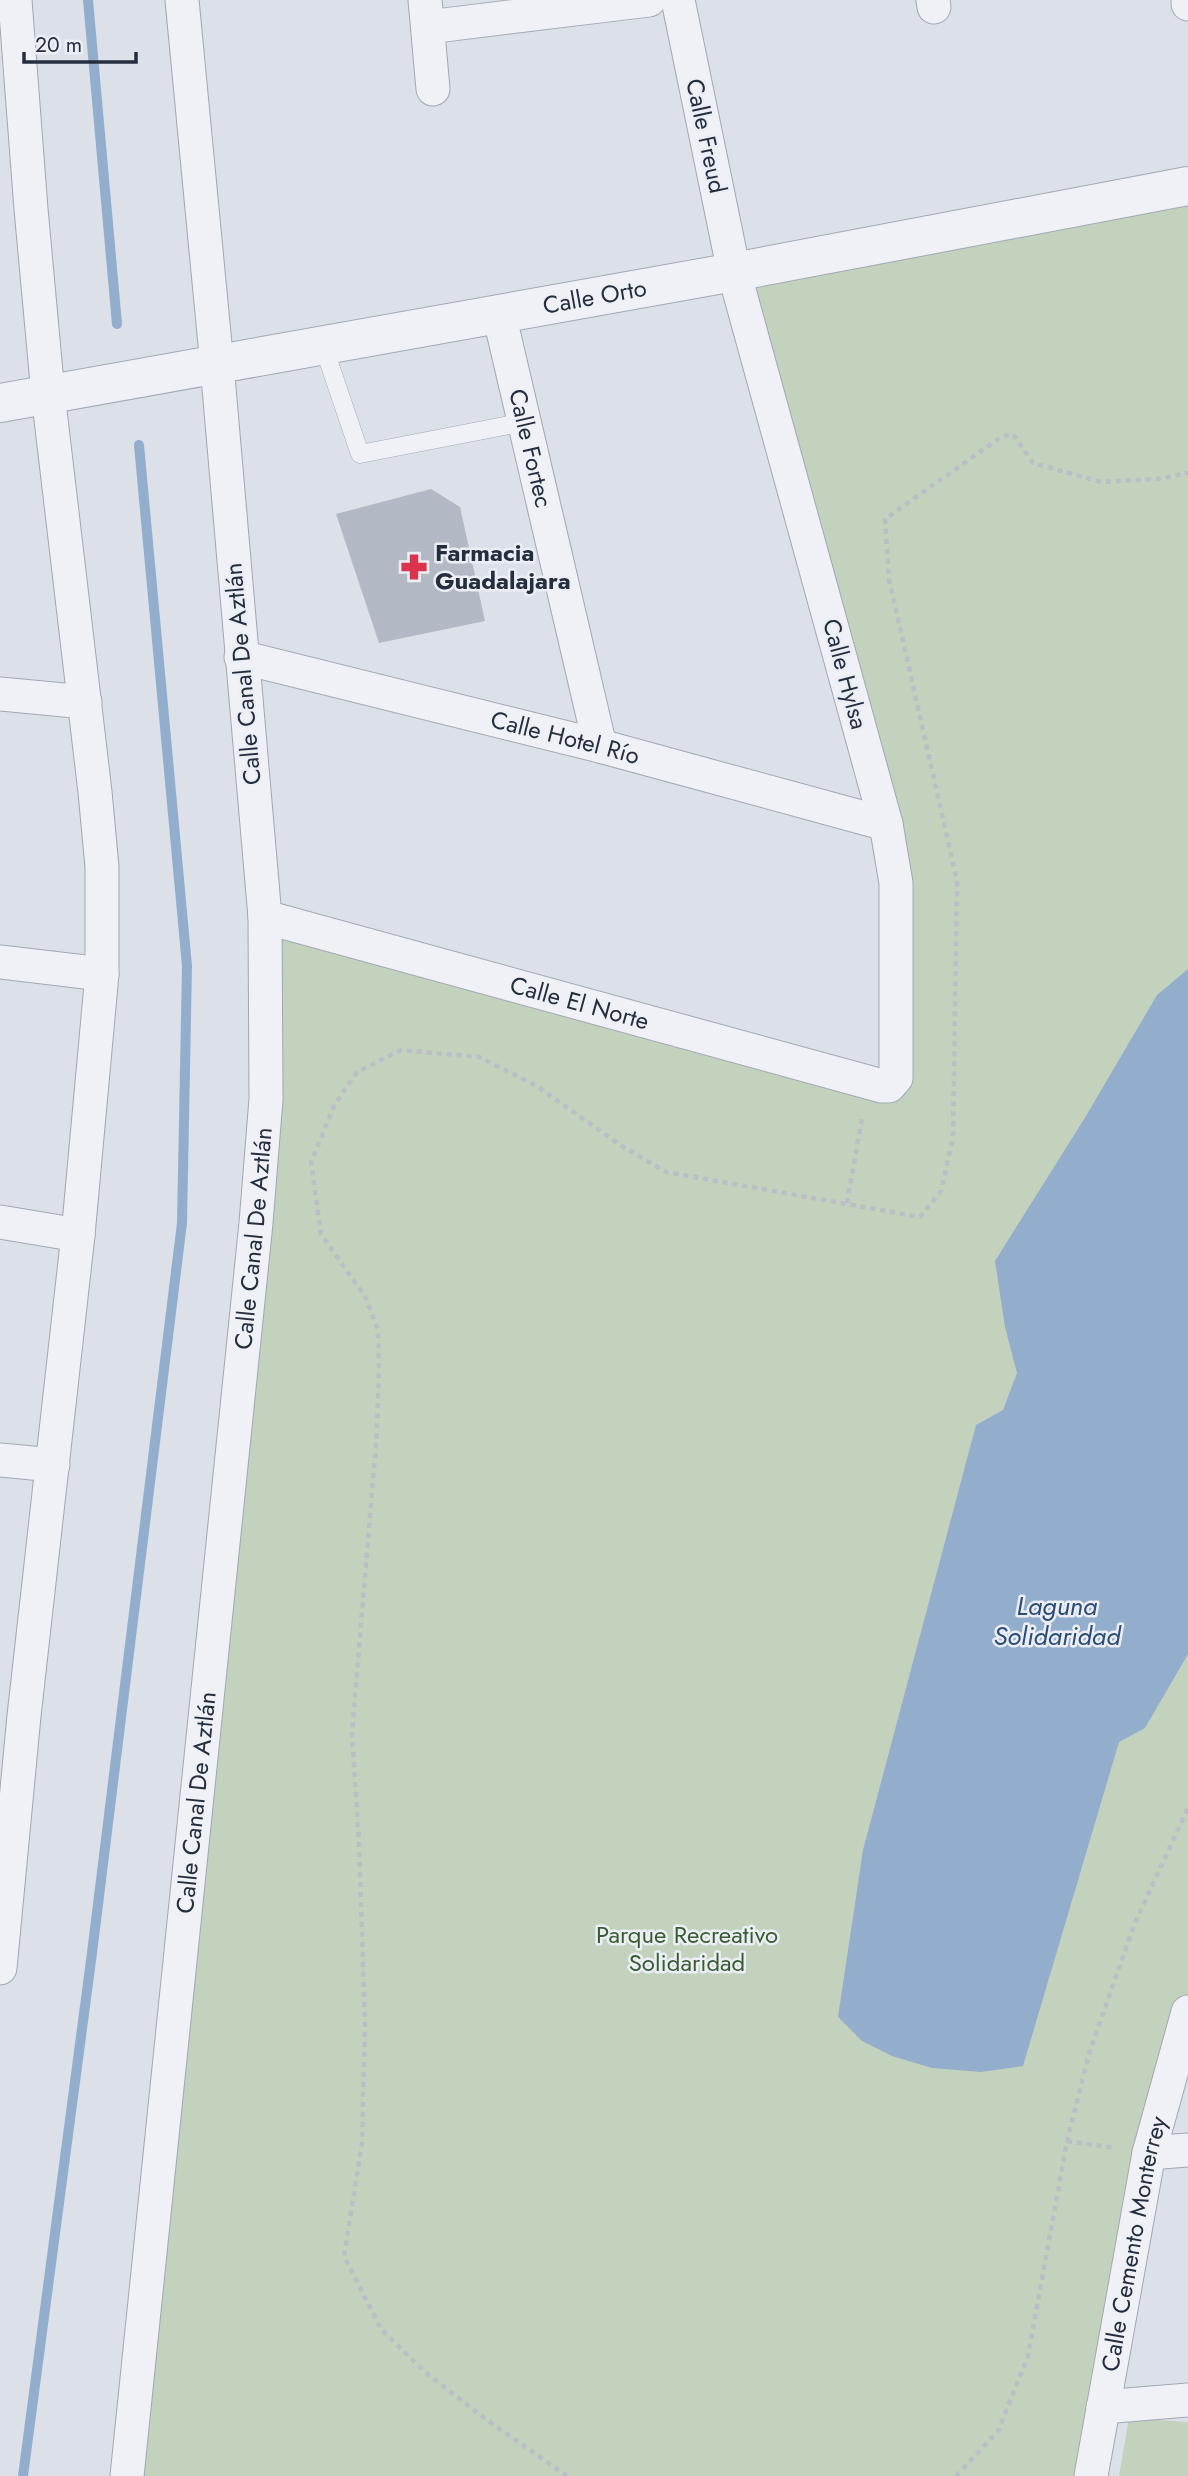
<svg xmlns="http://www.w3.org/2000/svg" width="1188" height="2476" font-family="Jost,sans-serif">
<rect width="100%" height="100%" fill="#dce0e8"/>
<path fill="#c2d2bc" d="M1188 188V2012L1091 2476H133L265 917 897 1074 886 824 734 272Z
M1129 2418 1188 2422V2476H1119Z"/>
<path fill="#93aecc" d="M1188 969V1654L1145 1728 1119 1742 1023 2066 981 2072 932 2068 892 2056 862 2041 838 2017 863 1850 976 1425 1003 1410 1017 1373 1005 1327 995 1261 1086 1116 1157 995Z"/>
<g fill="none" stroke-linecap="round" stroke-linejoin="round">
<path stroke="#93aecc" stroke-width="10" d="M88 0 117 324
M23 2476 92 1953 182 1223 187 966 139 445"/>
</g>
<path fill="#b2b9c5" d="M431 489 460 507 485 621 379 643 336 514Z"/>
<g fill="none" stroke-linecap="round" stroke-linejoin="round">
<g stroke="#a1a7b2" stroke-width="19">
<path id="service" d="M323 345 360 454 525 422"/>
</g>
<g stroke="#a1a7b2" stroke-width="35">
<g id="minor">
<path d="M425 0 433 89"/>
<path d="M933 0 934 7"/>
<path d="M1188 0V4"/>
<path d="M428 27 649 0"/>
<path id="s1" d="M499 314 600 746"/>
<path id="s2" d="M241 657 600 746 886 824"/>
<path d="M0 694 85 702"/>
<path id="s3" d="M265 917 882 1086H889L896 1078V883L886 824 734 272 678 0"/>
<path d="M0 962 102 974"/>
<path d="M0 1222 78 1235"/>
<path d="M0 1460 53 1465"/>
<path d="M0 1968 24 1716 78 1235 102 974V867L95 792 48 394 31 209 15 0"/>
<path d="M1149 2153 1188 2150"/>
<path d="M1103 2407 1188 2400"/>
<path id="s4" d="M127 2476 256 1223 266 1099 265 917 217 365 182 0"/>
<path id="s5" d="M1091 2476 1149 2153 1188 2012"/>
</g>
</g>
<g stroke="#a1a7b2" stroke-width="40">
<g id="tertiary">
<path id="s6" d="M0 403 734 272 1188 186"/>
</g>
</g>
<path stroke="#babec6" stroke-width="4.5" stroke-dasharray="5 5" stroke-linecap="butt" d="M847 1203 862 1118
M1067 2141 1115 2148
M567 2476 487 2420 425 2372 381 2329 344 2256 362 2143 365 2024 359 1841 352 1734 377 1431 379 1369 378 1330 366 1298 321 1234 311 1162 335 1104 357 1072 401 1050 479 1057 535 1085 622 1146 666 1172 920 1217 941 1191 953 1137 957 881 889 579 885 519 1001 437 1013 434 1033 463 1101 482 1157 479 1188 473
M956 2476 998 2431 1028 2356 1067 2141 1089 2054 1134 1925 1188 1808"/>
<use href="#service" stroke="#eff1f6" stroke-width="18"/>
<use href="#minor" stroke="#eff1f6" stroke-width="33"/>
<use href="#tertiary" stroke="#eff1f6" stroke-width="38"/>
</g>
<defs>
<g id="pharmacy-bare" transform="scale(2.1)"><path d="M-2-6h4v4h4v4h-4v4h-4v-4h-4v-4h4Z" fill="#db334b" stroke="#ebeff5" stroke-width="2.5" paint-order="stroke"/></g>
</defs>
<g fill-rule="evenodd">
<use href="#pharmacy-bare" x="414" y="567"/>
</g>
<g text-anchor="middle" stroke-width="5" stroke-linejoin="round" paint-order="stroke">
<g font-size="24" fill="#242e3f" stroke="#ebeff5">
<text transform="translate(706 136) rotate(78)" y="8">Calle Freud</text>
<text dy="8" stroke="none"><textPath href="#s6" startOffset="604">Calle Orto</textPath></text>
<text dy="8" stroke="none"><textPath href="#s1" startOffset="138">Calle Fortec</textPath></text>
<text transform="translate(243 674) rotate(-95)" y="8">Calle Canal De Aztlán</text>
<text transform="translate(845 674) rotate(75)" y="8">Calle Hylsa</text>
<text dy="8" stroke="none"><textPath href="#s2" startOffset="334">Calle Hotel Río</textPath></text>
<text dy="8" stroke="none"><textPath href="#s3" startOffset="326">Calle El Norte</textPath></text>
<text dy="8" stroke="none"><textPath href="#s4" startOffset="1244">Calle Canal De Aztlán</textPath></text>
<text dy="8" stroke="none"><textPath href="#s4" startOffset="677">Calle Canal De Aztlán</textPath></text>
<text dy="8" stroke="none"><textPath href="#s5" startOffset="236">Calle Cemento Monterrey</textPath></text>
</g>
<g font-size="24" font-weight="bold" fill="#242e3f" stroke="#ebeff5" text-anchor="start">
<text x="435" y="561">Farmacia<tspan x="435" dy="28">Guadalajara</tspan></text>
</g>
<g font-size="24" fill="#385c30" stroke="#ebeff5">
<text x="687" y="1943">Parque Recreativo<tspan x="687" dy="28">Solidaridad</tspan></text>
</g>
<g font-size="26" font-style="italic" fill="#2b4c77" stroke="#ebeff5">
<text x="1057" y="1615">Laguna<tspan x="1057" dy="30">Solidaridad</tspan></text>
</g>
</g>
<path d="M24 52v10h112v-10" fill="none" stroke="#242e3f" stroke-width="3.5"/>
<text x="35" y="52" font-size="21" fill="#242e3f" stroke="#ebeff5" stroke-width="5" paint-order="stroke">20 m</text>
</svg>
